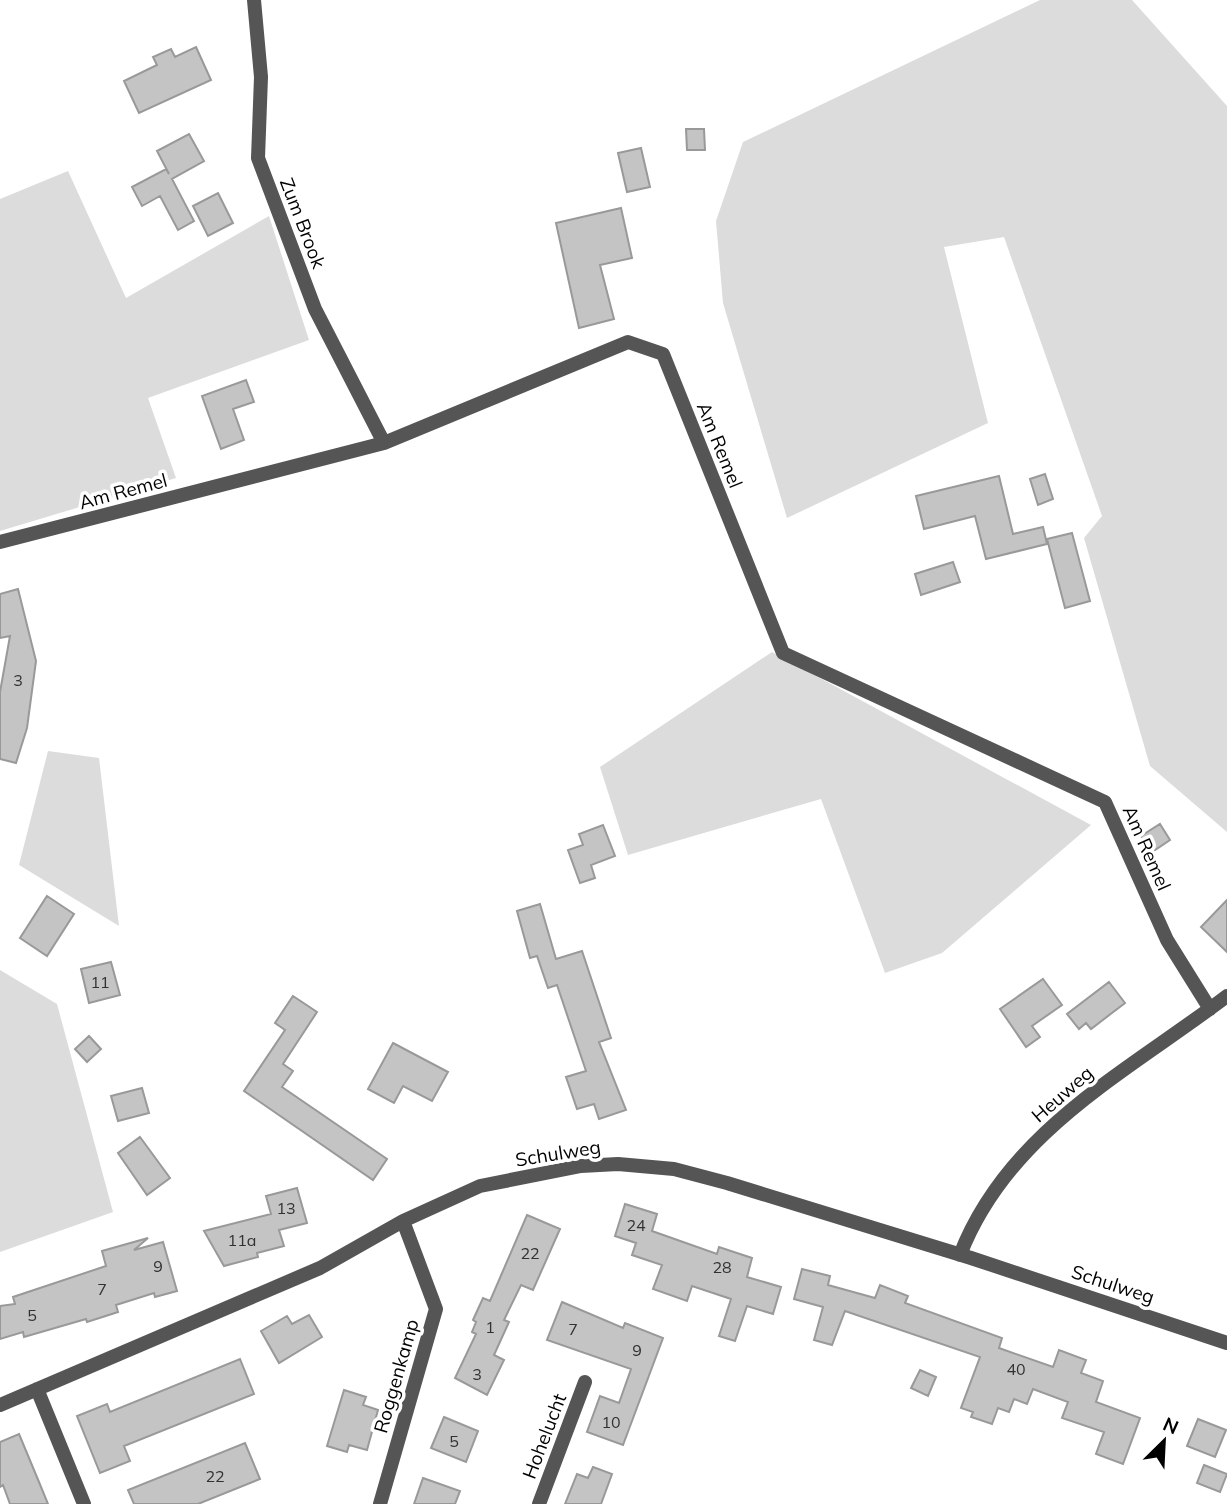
<svg xmlns="http://www.w3.org/2000/svg" width="1227" height="1504" font-family="Mulish,sans-serif">
<rect width="100%" height="100%" fill="#fff"/>
<path fill="#dcdcdc" d="M1040 0H1132L1227 106V832L1150 766 1084 538 1102 516 1004 237 944 247 988 423 787 518 723 303 716 221 743 142Z
M68 171 126 298 269 216 309 340 148 398 176 478 0 531V199Z
M772 652 1091 825 942 953 885 973 821 799 628 855 600 767Z
M48 751 99 758 119 926 19 865Z
M0 970 57 1004 113 1212 0 1252Z"/>
<path fill="#c4c4c4" stroke="#999" stroke-width="2" d="M196 47 211 80 139 113 124 81 157 65 153 57 171 49 175 57Z
M686 129H704L705 150H687Z
M189 134 204 161 172 179 194 221 178 230 160 196 142 206 132 187 166 169 169 174 157 151Z
M641 148 650 187 627 192 618 153Z
M218 193 233 223 208 236 193 206Z
M621 208 632 258 600 265 614 319 579 328 556 223Z
M246 380 254 402 233 409 244 440 221 449 202 396Z
M1045 474 1053 499 1038 505 1030 479Z
M999 476 1013 534 1043 527 1047 544 986 559 975 516 924 529 916 496Z
M1072 533 1090 601 1065 608 1047 539Z
M953 562 960 582 921 595 915 574Z
M18 589 36 661 27 728 16 763 0 759V692L10 636 0 638V594Z
M1160 824 1170 840 1152 852 1141 836Z
M603 825 615 856 591 865 595 878 580 883 568 850 583 845 579 834Z
M47 896 74 914 47 956 20 938Z
M1227 900V952L1201 927Z
M540 904 556 959 582 951 611 1038 599 1042 626 1110 599 1119 594 1104 577 1109 566 1077 586 1071 557 985 548 988 537 956 530 958 517 911Z
M111 962 120 995 89 1003 81 969Z
M1043 979 1062 1005 1032 1026 1040 1037 1026 1047 1000 1009Z
M1109 982 1125 1003 1091 1029 1086 1023 1079 1029 1067 1014Z
M293 996 317 1012 283 1064 293 1071 282 1087 387 1159 373 1180 244 1091 285 1030 275 1023Z
M89 1036 101 1049 87 1062 75 1049Z
M393 1043 448 1072 432 1101 403 1086 394 1103 368 1089Z
M142 1088 149 1113 118 1121 111 1096Z
M140 1137 170 1178 147 1195 118 1153Z
M297 1188 307 1223 279 1230 284 1246 257 1253 258 1257 224 1266 204 1231 271 1214 266 1196Z
M625 1204 657 1214 652 1231 717 1254 719 1247 752 1258 747 1277 781 1287 773 1314 747 1306 735 1341 719 1336 731 1299 692 1286 687 1301 653 1289 662 1265 632 1255 636 1243 615 1236Z
M527 1215 560 1229 533 1290 521 1285 504 1320 509 1322 494 1355 504 1360 487 1395 455 1378 476 1334 472 1332 476 1322 473 1320 483 1298 490 1301Z
M148 1238 134 1250 163 1242 177 1291 155 1297 154 1293 116 1305 118 1312 87 1322 86 1319 24 1337 23 1332 0 1339V1306L15 1304 13 1297 106 1266 102 1251Z
M802 1269 830 1276 828 1285 875 1298 880 1285 908 1296 905 1303 1002 1338 999 1348 1053 1367 1059 1350 1086 1360 1081 1373 1103 1381 1096 1402 1140 1418 1123 1464 1096 1454 1104 1432 1062 1418 1068 1402 1033 1389 1027 1404 1014 1399 1009 1412 998 1408 992 1424 971 1417 973 1412 961 1408 980 1357 845 1311 832 1345 814 1340 823 1307 794 1299Z
M562 1302 623 1328 625 1323 663 1338 623 1445 587 1432 600 1396 619 1403 631 1369 547 1340Z
M309 1315 322 1337 279 1363 261 1331 287 1316 292 1324Z
M240 1359 254 1394 124 1446 130 1461 100 1473 77 1416 107 1404 110 1412Z
M920 1370 936 1377 928 1396 911 1388Z
M344 1390 366 1397 363 1405 378 1410 367 1450 349 1445 347 1452 327 1446Z
M444 1417 478 1431 466 1462 431 1448Z
M1198 1419 1226 1430 1215 1457 1187 1446Z
M19 1434 39 1482 48 1504H10L3 1485 0 1487V1442Z
M245 1443 260 1479 198 1504H134L128 1490Z
M1204 1465 1227 1474 1220 1492 1197 1483Z
M593 1467 612 1474 601 1504H565L577 1474 588 1478Z
M423 1478 460 1491 455 1504H414Z"/>
<g fill="none" stroke-linecap="round" stroke-linejoin="round">
<path stroke="#555" stroke-width="14" d="M254 0 261 77 258 158 315 309 384 443
M0 542 384 443 628 342 663 354 783 653 1105 802 1167 940 1210 1009
M960 1255C1008 1131 1127 1072 1227 996
M37 1389 84 1504
M0 1405 320 1268 403 1221 480 1186 581 1166 618 1164 674 1169 727 1183 971 1258 1227 1343
M380 1504 436 1309 403 1221
M539 1504 585 1382"/>
</g>
<g text-anchor="middle" stroke-width="7" stroke-linejoin="round" paint-order="stroke">
<g font-size="16" fill="#313131">
<text x="18" y="686">3</text>
<text x="100" y="988">11</text>
<text x="286" y="1214">13</text>
<text x="636" y="1231">24</text>
<text x="242" y="1246">11a</text>
<text x="530" y="1259">22</text>
<text x="158" y="1272">9</text>
<text x="722" y="1273">28</text>
<text x="102" y="1295">7</text>
<text x="32" y="1321">5</text>
<text x="490" y="1333">1</text>
<text x="573" y="1335">7</text>
<text x="637" y="1356">9</text>
<text x="1016" y="1375">40</text>
<text x="477" y="1380">3</text>
<text x="611" y="1428">10</text>
<text x="454" y="1447">5</text>
<text x="215" y="1482">22</text>
</g>
<g font-size="19" fill="#000" stroke="#fff">
<text transform="translate(303 223) rotate(69)" y="7">Zum Brook</text>
<text transform="translate(720 445) rotate(68)" y="7">Am Remel</text>
<text transform="translate(123 491) rotate(-15)" y="7">Am Remel</text>
<text transform="translate(1147 848) rotate(66)" y="7">Am Remel</text>
<text transform="translate(1062 1094) rotate(-41)" y="7">Heuweg</text>
<text transform="translate(558 1153) rotate(-9)" y="7">Schulweg</text>
<text transform="translate(1113 1284) rotate(18)" y="7">Schulweg</text>
<text transform="translate(396 1376) rotate(-74)" y="7">Roggenkamp</text>
<text transform="translate(544 1436) rotate(-69)" y="7">Hohelucht</text>
</g>
</g>
<g transform="translate(1164 1441) rotate(24)" stroke="#ffffff" stroke-width="5" paint-order="stroke">
<path d="M0-5L12 26L0 18L-12 26Z" fill="#000000"/>
<text y="-10" font-size="19" font-weight="bold" text-anchor="middle" fill="#000000">N</text>
</g>
</svg>
